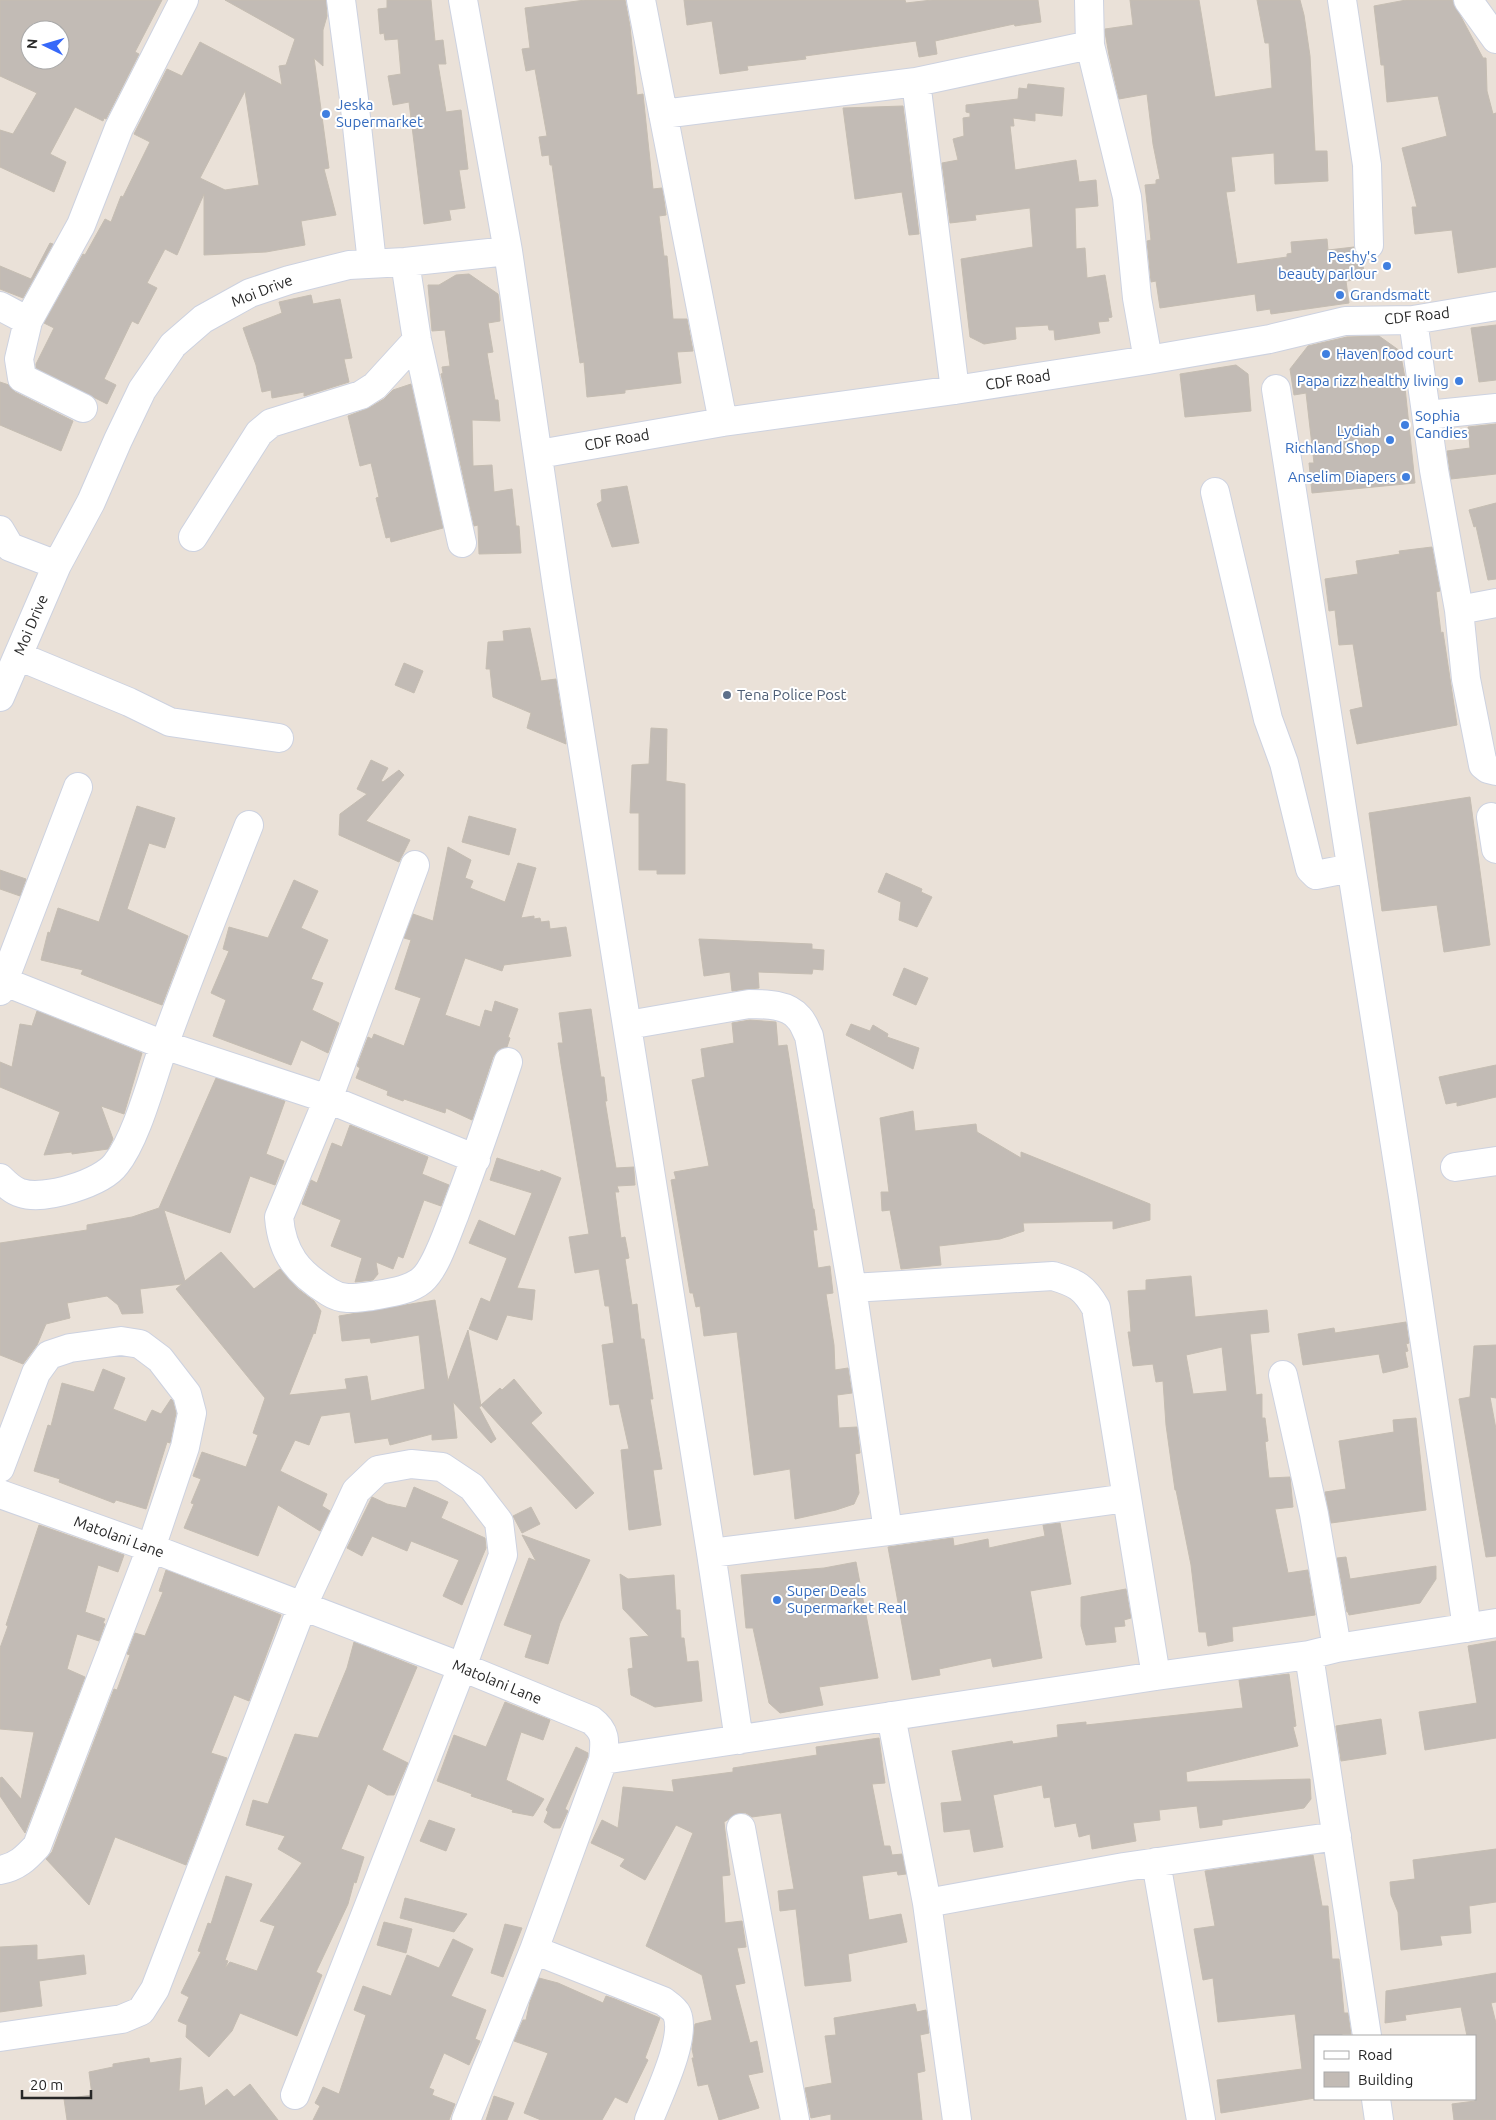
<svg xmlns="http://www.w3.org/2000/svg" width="1496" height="2120" font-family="Ubuntu,sans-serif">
<rect width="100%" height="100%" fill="#eae1d8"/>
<path fill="#c2bbb5" stroke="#c5bdb2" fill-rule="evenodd" d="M0 0H162L135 52 139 54 106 119 104 118 103 121 75 107 50 154 66 162 54 192 0 167V130L13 134 37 93 0 76ZM30 30H60V60H30Z
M225 0H326L327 16 323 30V66L314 58 329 168 324 169 336 215 301 221 305 245 266 252 204 255V194L177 255 165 249 147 283 157 288 138 324 132 321 104 379 116 385 107 404 36 368V364L54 328 44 323 83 254 85 255 105 219 111 222 121 196 123 197 150 142 134 134 167 69 182 76 200 42 282 85 279 66 286 65 295 39ZM245 91 259 185 225 190 200 178Z
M387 0H431L435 41 443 40 446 64H438L446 112 461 110 468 169 459 170 465 208 449 210 451 220 424 224 409 102 393 105 388 76 401 74 398 39 385 40 384 33 380 34 378 9 387 8Z
M585 0H625L630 26 637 95 643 94 653 189 662 188 664 200 666 215 659 216 664 256H667L673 319H687L693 351 677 352 681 383 625 390V393L587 397 584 362 580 363 552 165H550L549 155 542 156 539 137 547 136 535 69 526 71 522 49 530 48 525 8Z
M684 0H905L906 3 932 0H1038L1041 22 1015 26 1014 24 935 41 937 54 919 57 916 41 805 56 806 59 747 66 748 70 720 74 712 21 687 25Z
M1130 0H1199L1215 97 1272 88 1269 43H1265L1257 0H1300L1304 15 1310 56 1315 151H1327L1328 181 1275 184 1274 153 1231 157 1235 191 1226 192 1237 264 1287 257V254L1292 253 1291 242 1327 239 1328 250 1354 247 1356 254 1362 259 1365 279 1346 281 1349 303 1271 314 1270 309 1257 311 1255 294 1160 308 1156 281 1151 282 1147 241 1151 240 1145 185 1156 184V180L1160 179 1153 144 1147 94 1119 99 1109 55 1105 32V29L1133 25Z
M1406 0H1452L1483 58H1486L1487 91 1493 114 1496 113V267L1458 273 1452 230 1415 234 1412 207H1417L1402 148 1447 136 1438 96 1387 102 1384 65H1381L1374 6Z
M1028 84 1064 88 1062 116 1035 113V121L1013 118 1014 126H1010L1015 170 1076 160 1079 182 1096 180 1098 206 1075 208 1076 249 1085 248 1087 278 1105 275 1112 317 1108 318 1109 321 1098 322 1100 333 1055 340 1054 330H1049L1048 325 1015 327 1016 339 984 344 970 337 961 259 1033 247 1030 208 975 215 976 220 950 223 942 163 958 160 953 139 964 136 963 118 970 117V113L966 112V105L1018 99 1019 88 1027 89Z
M903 106 919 234 909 235 902 192 855 199 843 108Z
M50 243 53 244 23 298 0 289V266L31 279Z
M469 274 498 294 499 301 500 321 488 323 493 352 487 353 495 400H498L500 421 472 420 473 466 492 465 494 492 512 489 516 526H519L521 553 479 554 478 525 474 526 441 374 443 373 442 367 450 366 445 330 432 331 428 285H439L456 275Z
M311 295 313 304 340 299 352 358 344 359 349 382 304 396V392L272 398 271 390 262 392 256 365 243 328 282 313 279 302Z
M1496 325V380L1479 382 1471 328Z
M1379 336 1400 351 1405 378H1404L1415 483 1312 493 1309 463H1314L1306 393 1294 395 1290 369 1308 346 1347 337Z
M1236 365 1248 374 1251 411 1185 417 1180 374Z
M0 382 9 385 15 392 73 421 61 451 0 425Z
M411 384 443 528 391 542 390 537 386 538 376 498 379 497 371 463 360 466 348 416 369 408 384 399 393 390Z
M1496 424V474L1451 479 1447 451 1470 448 1468 427Z
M627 486 639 543 612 547 597 504 602 501 601 490Z
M1496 503V579L1488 580 1476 526 1474 527 1469 510Z
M1432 547 1440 591 1436 592 1441 633 1443 632 1457 725 1357 744 1350 710 1363 707 1353 644 1339 645 1335 610 1329 611 1325 579 1358 574 1356 561 1400 554 1399 551Z
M530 628 541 681 556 679 566 744 527 728 531 713 493 697 490 669H486L488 642 504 641 503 631Z
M404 663 423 671 414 693 395 685Z
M651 728 667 729 666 781 685 784V874H657V870H639V813H630L632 765 649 764Z
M371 760 388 768 381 781 383 782 399 770 404 775 366 821 410 840 399 862 339 835 340 814 367 794 357 789Z
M1470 797 1490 945 1444 952 1437 905 1382 911 1369 813Z
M137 806 175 818 165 848 149 843 127 909 188 936 162 1005 81 974 83 970 41 960 48 932 50 933 58 908 99 922Z
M469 816 516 829 509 855 462 842Z
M448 847 471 860 465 878 473 881 470 888 505 902 518 863 536 868 521 918 534 916V919L540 918 541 922 549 921 550 929 566 927 571 956 504 965 502 971 465 958 445 1015 480 1027 485 1010 492 1012 495 1001 518 1009 508 1037 510 1038 507 1047 498 1050 493 1057 472 1120 446 1108 445 1113 404 1099 403 1101 387 1095 388 1091 356 1078 360 1068 357 1066 368 1037 372 1039 374 1034 404 1046 421 998 395 989 411 940 404 938 413 914 433 921Z
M0 870 26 879 20 896 0 889Z
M886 873 922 889 921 892 932 897 917 927 899 920 901 902 878 892Z
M294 880 318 891 301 928 328 940 311 979 323 983 312 1010 339 1023 328 1053 301 1040 291 1065 213 1036 226 1000 211 993 229 951 223 949 229 927 268 938Z
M699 939 812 944V949L824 950 823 970 813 969 812 974 758 972 759 988 732 991 730 972 704 976Z
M904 968 928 978 916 1005 893 995Z
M591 1009 601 1077H604L607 1101H605L616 1168 634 1167V1171L635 1185 617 1186 619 1192H615L621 1238 625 1237 629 1258 625 1259 632 1305 637 1304 641 1339H644L653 1399H650L662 1469 653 1470 661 1525 629 1530 621 1450 629 1449 619 1404 610 1405 602 1345 614 1343 609 1306H605L599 1269 575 1273 569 1237 589 1234 561 1064 558 1043H563L559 1013Z
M37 1011 142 1053 124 1114 101 1106 113 1139 108 1149 72 1154V1152L44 1155 60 1112 0 1087V1062L12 1067 20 1024 32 1026Z
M750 1020 776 1022 778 1046 787 1045 813 1209H814L817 1230H813L818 1268 830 1266 833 1293 826 1294 834 1345 835 1370 848 1368 852 1393 837 1395 839 1428 857 1427 858 1435 860 1453 855 1454 859 1493 854 1504 836 1510 795 1519 790 1469 754 1475 737 1332 704 1336 700 1306 696 1307 693 1293H690L671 1180 676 1179 674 1172 709 1166 692 1080 705 1077 701 1049 734 1043 732 1023Z
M851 1024 870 1031 873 1025 888 1034 887 1037 919 1048 913 1069 846 1035Z
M1496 1065V1097L1457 1106V1102L1446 1104 1439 1077Z
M216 1078 285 1101 266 1154 284 1161 275 1185 250 1176 230 1233 164 1210 185 1281 221 1252 254 1289 280 1269 298 1289 314 1301 321 1311 315 1334 314 1332 289 1395 347 1389 345 1379 367 1376 371 1401 425 1389 419 1335 371 1343 370 1338 342 1341 339 1316 435 1300 448 1381 468 1330 481 1406 479 1407 496 1439 491 1443 453 1402 457 1438 432 1440V1434L390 1445 388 1438 355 1443 350 1412 321 1416 309 1445 295 1440 280 1471 327 1494 322 1506 330 1511 320 1531 278 1505 258 1556 184 1528 194 1504 191 1503 201 1479 193 1476 202 1452 246 1467 258 1435 253 1433 265 1398 176 1289 182 1284 140 1289 143 1313 122 1314 118 1305 107 1296 67 1303 70 1318 46 1324 37 1345 23 1364 0 1355V1243L87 1230V1225L132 1217 159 1208Z
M913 1111 915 1131 976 1124 977 1132 1021 1158V1152L1150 1204V1220L1113 1229V1221L1023 1223 1024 1231 1000 1239 939 1246 941 1265 901 1269 890 1210 882 1211 881 1192H889L880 1118Z
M350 1125 428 1157 422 1174 449 1185 441 1206 424 1200 403 1258 398 1256 393 1269 376 1262 378 1274 373 1280 355 1282 362 1258 331 1246 341 1220 302 1204 311 1180 317 1183 332 1143 342 1147Z
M497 1158 540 1172 541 1170 561 1178 517 1288 535 1290 532 1320 507 1315 497 1340 469 1329 481 1298 490 1302 507 1258 469 1243 479 1220 515 1236 532 1193 490 1180Z
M1191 1276 1195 1317 1267 1310 1269 1332 1250 1334 1256 1395 1262 1394V1418H1265L1268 1441 1265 1442 1269 1478 1290 1477 1293 1507 1275 1509 1288 1573 1308 1570 1315 1615 1232 1627 1233 1641 1208 1646 1206 1632H1199L1191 1565 1176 1490H1175L1166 1425 1163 1381 1156 1382 1153 1364 1133 1366 1128 1332H1131L1128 1291 1146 1290V1280ZM1222 1347 1227 1391 1193 1394 1186 1355Z
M1406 1322 1409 1343 1406 1344 1408 1351 1405 1352 1408 1367 1383 1373 1379 1354 1303 1365 1298 1334 1334 1328 1335 1333Z
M1496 1345V1398L1490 1397 1496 1429V1556L1486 1557 1459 1399 1470 1397 1474 1346Z
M103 1369 125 1378 113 1409 146 1422 152 1410 161 1414 171 1399 173 1401 176 1413 170 1443 167 1442 146 1509 116 1500 114 1503 59 1482 60 1479 34 1471 48 1425 51 1426 62 1383 94 1392Z
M514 1379 542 1413 531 1423 594 1493 576 1509 481 1405 500 1388 502 1390Z
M1416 1418 1426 1510 1331 1523 1325 1492 1346 1489 1339 1441 1394 1432 1393 1420Z
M414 1487 448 1502 441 1518 485 1538 486 1548 462 1605 443 1596 459 1560 411 1541 407 1551 372 1536 362 1556 347 1548 372 1497 387 1504 406 1508Z
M531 1507 540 1524 522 1533 513 1516Z
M1060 1523 1071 1584 1030 1591 1042 1658 993 1667 991 1658 939 1669 940 1675 912 1680 888 1547 953 1538 954 1546 988 1539 989 1548 1045 1536 1043 1525Z
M39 1525 124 1555 118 1572 98 1565 85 1612 105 1619 103 1623 105 1624 99 1641 77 1634 67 1669 85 1677 25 1833 0 1796V1778L2 1777 21 1799 34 1732 0 1729V1648L8 1626 6 1625Z
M522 1535 590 1560 560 1623 548 1664 525 1657 532 1635 504 1625 529 1558 536 1561Z
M1346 1557 1350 1579 1436 1566V1579L1420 1603 1349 1615 1348 1612H1347L1337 1558Z
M856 1562 878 1678 819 1687 823 1705 780 1713 769 1703 753 1628H746L741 1575 824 1568Z
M166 1570 281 1615 249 1701 234 1695 211 1753 227 1758 186 1865 115 1837 89 1905 46 1859 52 1852 114 1689 117 1690 130 1655 127 1654 135 1633 145 1636 163 1592 159 1591Z
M620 1574 628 1579 674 1575 676 1610H680L681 1638H684L687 1662 698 1661 702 1701 655 1707 631 1695 628 1669 633 1668 630 1638 649 1636 623 1609Z
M1126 1589 1131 1618 1124 1620 1125 1626 1114 1627 1116 1642 1086 1645 1081 1626V1597Z
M1496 1641V1738L1425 1750 1419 1712 1477 1703 1468 1646Z
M354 1642 417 1667 382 1750 408 1763 394 1795H387L368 1784 341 1849 364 1857 356 1883 354 1882 348 1904 316 1972 322 1975 297 2036 240 2013 232 2031 209 2057 186 2037 187 2025 178 2021 189 1997 181 1993 201 1952 198 1951 208 1923 211 1924 226 1876 252 1884 225 1960 228 1961 225 1968 230 1962 257 1971 275 1926 260 1921 302 1863 278 1849 285 1836 246 1825 253 1800 268 1804 295 1734 318 1738 347 1668Z
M1289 1674 1296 1726 1293 1727 1298 1746 1186 1772 1187 1782 1310 1779 1311 1799 1304 1808 1222 1820V1825L1200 1828 1197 1806 1159 1810 1160 1820 1133 1823 1136 1841 1092 1849 1090 1834 1079 1837 1076 1823 1055 1827 1050 1797 1044 1798 1042 1785 993 1795 1003 1847 974 1852 970 1829 944 1832 941 1803 962 1801 952 1751 1012 1741 1013 1744 1058 1737 1057 1725 1086 1722V1725L1243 1708 1239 1680Z
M505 1702 550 1720 543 1740 521 1732 506 1780 544 1799 533 1816 512 1812 513 1810 471 1796 472 1794 437 1781 454 1735 486 1747Z
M1381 1719 1386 1754 1341 1761 1336 1726Z
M879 1738 885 1783 872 1784 884 1846H890L892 1855 902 1854 906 1874 898 1875 897 1871 862 1876 869 1920 901 1914 907 1942 848 1954 851 1981 805 1986 796 1909 780 1911 778 1891 794 1889 781 1813 752 1817 746 1813H739L724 1822 730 1875 722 1876 725 1923 742 1921 746 1947 737 1948 745 1983 735 1985 750 2043 757 2041 763 2072 748 2075 759 2108 719 2120 708 2084 698 2086 692 2058H694L692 2049 695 2024 712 2020 702 1975 646 1946 693 1833 676 1825 645 1880 620 1866 625 1859 591 1843 602 1820 618 1828 623 1787 674 1792 672 1780 733 1772V1768L817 1755 816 1747Z
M576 1747 588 1753V1756L565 1809 568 1811 566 1815 560 1828H553L544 1822 548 1812 546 1810Z
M429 1820 455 1829 446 1851 420 1841Z
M1496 1849V1902L1469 1906 1471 1933 1440 1936 1442 1945 1401 1950 1398 1912 1391 1895 1390 1882 1415 1879 1413 1860Z
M1313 1855 1322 1906H1328L1332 1959H1339L1344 2013H1348L1351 2034H1342V2036H1315V2098L1221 2113 1217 2080 1302 2069 1295 2014 1218 2022 1213 1978 1203 1980 1194 1929 1215 1926 1205 1871Z
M405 1898 467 1914 454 1932 400 1918Z
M384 1922 412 1929 406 1953 377 1945Z
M505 1924 522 1928 503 1977 491 1973Z
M453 1939 473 1949 451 1996 486 2010 475 2039 480 2041 469 2065 444 2053 429 2088 434 2090 432 2095 455 2104 449 2120H313L320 2106 315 2103 323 2087 339 2094 366 2015 354 2010 363 1986 391 1996 407 1955 439 1968Z
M37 1945V1960L84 1955 86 1974 39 1981 42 2006 0 2012V1947Z
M1496 1973V2002L1491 2003 1496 2023V2120H1454L1452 2104 1475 2101V2036H1467L1461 2007 1405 2015 1406 2020 1385 2023 1386 1991Z
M539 1978 558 1983 603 2003 606 1996 615 1999 660 2018 645 2058 648 2060 627 2103 615 2097 602 2120H541L524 2113 548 2053 514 2041 523 2020H526L530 2002Z
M915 2004 917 2012 926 2010 929 2033 920 2035 925 2071 917 2073 922 2120H831V2114L811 2118 805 2088 832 2083 825 2036 836 2035 834 2018Z
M149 2058 150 2063 181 2058 179 2091 202 2087 205 2106 227 2089 234 2097 250 2084 278 2120H67L64 2099 92 2095 89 2072 113 2067V2064Z
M494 2096 514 2103 507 2120H486Z"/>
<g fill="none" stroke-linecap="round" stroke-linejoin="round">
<g stroke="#cdd2e0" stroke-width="30">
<path id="minor" d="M341 0 354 99 372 263
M463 0 508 251 557 587 711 1553 739 1740
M641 0 723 422
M1089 0 1090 45 1127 197 1137 298 1148 360
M1342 0 1367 165 1369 245
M1468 0 1496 39
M916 82 955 390
M663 114 916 82 1090 45
M405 262 417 340 462 543
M0 306 28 321 19 359 22 378 83 408
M1413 320 1434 470 1459 610 1466 679 1483 765 1488 769 1496 771
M28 321 81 225 119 128 184 0
M1276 389 1403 1196 1467 1628
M1427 415 1496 408
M539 454 723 422 955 390 1148 360 1270 339 1345 321 1413 320 1496 306
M1215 492 1268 719 1284 763 1310 869 1316 875 1351 868
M0 530 10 547 57 565
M193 537 259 433 271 423 361 395 375 386 417 340
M1459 610 1496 603
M18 656 129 702 170 722 279 738
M0 697 57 565 91 502 118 440 142 390 173 345 203 319 250 293 289 280 349 265 405 262 508 251
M1491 817 1496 849
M415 865 328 1099 279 1217C282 1254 298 1273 329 1292 343 1301 356 1298 372 1296 388 1293 409 1291 422 1280 436 1268 447 1233 454 1216 473 1165 491 1114 508 1062
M0 980 164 1045 328 1099 476 1159
M0 991 78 787
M628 1025 749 1004C766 1004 788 1004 799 1018 804 1023 806 1031 809 1036L852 1288 888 1531
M1455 1167 1496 1161
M0 1178C6 1184 13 1191 21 1193 44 1201 102 1183 116 1164 137 1138 152 1078 164 1045 191 971 220 898 249 825
M852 1288 1053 1276C1076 1283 1084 1287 1096 1308L1156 1676
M1283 1375 1314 1514 1337 1648
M0 1468 36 1373 49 1355 70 1348 121 1341 140 1344 160 1359 187 1394 192 1413 185 1447 151 1548 37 1846C26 1858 17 1867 0 1870
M0 1494 151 1548 462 1667 591 1720C607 1732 605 1742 603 1760L534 1950 466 2120
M711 1553 888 1531 1127 1498
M1309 1655 1367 2036
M891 1716 927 1903 957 2120
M603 1760 1156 1676 1309 1655 1337 1648 1496 1623
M741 1828 795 2120
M1156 1862 1201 2120
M927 1903 1124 1867 1337 1836
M534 1950 663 2001C667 2004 675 2009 677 2014 687 2038 658 2096 649 2120
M0 2037 122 2019 141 2011 155 1989 302 1607 356 1491 378 1470 411 1464 442 1467 472 1487 499 1522 503 1555 462 1667 295 2095
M1376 2099 1379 2120"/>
</g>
<use href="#minor" stroke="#fff" stroke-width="28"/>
</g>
<g fill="#3f7fe0" stroke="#fff" stroke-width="2">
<circle cx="326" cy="114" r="5"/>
<circle cx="1387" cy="266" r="5"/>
<circle cx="1340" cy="295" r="5"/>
<circle cx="1326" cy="354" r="5"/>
<circle cx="1459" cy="381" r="5"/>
<circle cx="1405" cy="425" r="5"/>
<circle cx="1390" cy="440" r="5"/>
<circle cx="1406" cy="477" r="5"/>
<circle cx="777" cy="1600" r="5"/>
</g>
<circle fill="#5c6f8a" stroke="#fff" stroke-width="2" cx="727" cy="695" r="5"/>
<g text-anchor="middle" stroke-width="4" stroke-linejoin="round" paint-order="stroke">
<g font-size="15" fill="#366cbe" stroke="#fff" text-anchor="start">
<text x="336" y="110">Jeska<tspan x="336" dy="17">Supermarket</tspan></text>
<text x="1377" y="262" text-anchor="end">Peshy's<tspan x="1377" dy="17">beauty parlour</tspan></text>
<text x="1350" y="300">Grandsmatt</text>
<text x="1336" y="359">Haven food court</text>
<text x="1449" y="386" text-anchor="end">Papa rizz healthy living</text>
<text x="1415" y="421">Sophia<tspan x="1415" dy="17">Candies</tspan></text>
<text x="1380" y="436" text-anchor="end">Lydiah<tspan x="1380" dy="17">Richland Shop</tspan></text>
<text x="1396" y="482" text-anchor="end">Anselim Diapers</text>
<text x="787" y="1596">Super Deals<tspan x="787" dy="17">Supermarket Real</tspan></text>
</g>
<g font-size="15" fill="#272727" stroke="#fff">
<text transform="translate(262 291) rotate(-21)" y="5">Moi Drive</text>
<text transform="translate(1417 316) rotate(-6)" y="5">CDF Road</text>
<text transform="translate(1018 380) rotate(-9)" y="5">CDF Road</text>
<text transform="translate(617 440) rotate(-10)" y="5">CDF Road</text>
<text transform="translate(31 625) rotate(-67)" y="5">Moi Drive</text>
<text transform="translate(119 1537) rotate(20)" y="5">Matolani Lane</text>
<text transform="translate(497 1682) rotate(22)" y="5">Matolani Lane</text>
</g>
<g font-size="15" fill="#4e5e75" stroke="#fff" text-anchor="start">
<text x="737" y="700">Tena Police Post</text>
</g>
</g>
<rect x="1314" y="2035" width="162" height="65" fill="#ffffff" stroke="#a9a9a9"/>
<rect x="1324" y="2051" width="25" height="8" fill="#ffffff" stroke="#a9a9a9"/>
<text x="1358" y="2060" font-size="15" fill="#272727">Road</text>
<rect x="1324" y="2072" width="25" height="15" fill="#c2bbb5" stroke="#a9a9a9"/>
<text x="1358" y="2085" font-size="15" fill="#272727">Building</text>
<g transform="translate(45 45) rotate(275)"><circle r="24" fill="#ffffff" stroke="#a9a9a9"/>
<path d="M0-4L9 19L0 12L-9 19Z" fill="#3668f9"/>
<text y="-8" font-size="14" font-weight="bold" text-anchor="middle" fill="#272727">N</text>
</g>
<path d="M22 2090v8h69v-8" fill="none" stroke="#272727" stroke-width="2.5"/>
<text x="30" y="2090" font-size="15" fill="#272727" stroke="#ffffff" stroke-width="4" paint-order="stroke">20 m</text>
</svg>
